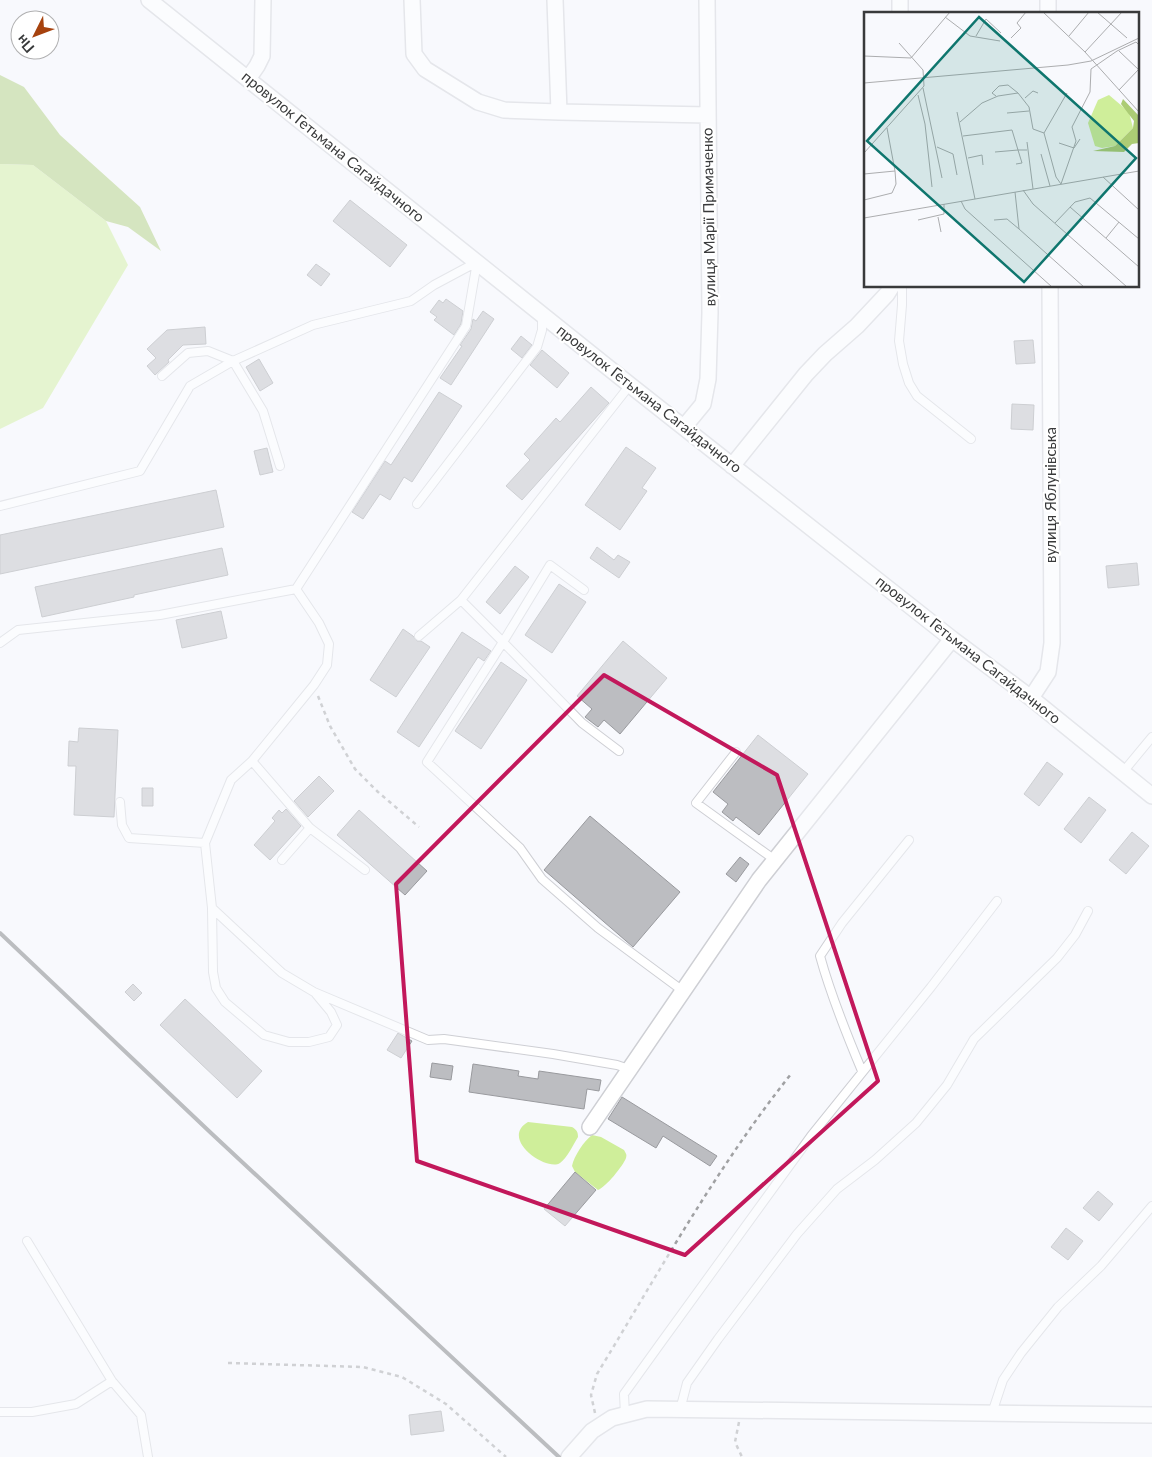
<svg xmlns="http://www.w3.org/2000/svg" width="1152" height="1457" font-family="Lato,sans-serif">
<rect width="100%" height="100%" fill="#f8f9fd"/>
<path fill="#cfee9a" d="M0 164 33 165 106 221 128 265 43 408 0 429Z
M528 1122 572 1127C577 1130 578 1132 578 1137 573 1145 567 1158 560 1163 547 1172 499 1139 528 1122Z
M592 1135 601 1137 624 1150C626 1154 627 1154 626 1158 623 1166 606 1187 598 1190L575 1172 572 1166C574 1156 584 1141 592 1135Z"/>
<path fill="#accc75" d="M0 75 24 87 60 135 140 207 161 251 128 227 106 221 33 165 0 164Z"/>
<path fill="#bcbdc1" stroke="#999a9e" d="M350 200 407 245 390 267 333 221Z
M316 264 330 274 321 286 307 275Z
M446 299 463 311 461 324 454 335 434 320 437 317 430 312 439 300 443 303Z
M483 311 494 319 451 385 440 378 462 346 460 345 471 329 473 319 476 321Z
M205 327 206 344 183 345 168 360 169 362 155 375 147 366 156 358 147 349 167 330Z
M521 336 532 345 522 358 511 349Z
M1033 340 1035 363 1016 364 1014 341Z
M542 350 569 373 557 388 530 365Z
M259 359 273 383 260 391 246 367Z
M591 387 609 403 522 500 506 486 530 460 524 454 556 418 560 422Z
M439 392 462 406 412 482 404 477 390 500 380 494 363 519 352 512 385 461 391 465Z
M1012 404 1034 405 1033 430 1011 429Z
M626 447 656 468 642 488 647 491 620 530 585 505Z
M267 448 273 472 260 475 254 451Z
M216 490 224 527 0 574V535Z
M597 547 614 560 618 555 630 562 619 578 590 558Z
M222 548 228 575 134 595V597L42 617 35 587Z
M1137 563 1139 585 1108 588 1106 566Z
M515 566 529 577 500 614 486 602Z
M559 584 586 602 552 653 525 635Z
M221 611 227 638 182 648 176 620Z
M403 629 413 636 417 641H421L430 647 396 697 370 680Z
M462 632 491 651 484 661 478 657 419 747 397 732Z
M623 641 667 678 620 734 604 720 598 727 585 717 592 709 577 696Z
M501 662 527 680 481 749 455 731Z
M79 728 118 730 114 817 74 815 76 766H68L69 741 78 742Z
M758 735 808 774 759 835 736 817 733 821 722 812 728 804 713 792Z
M1047 762 1063 774 1039 806 1024 794Z
M319 776 334 791 308 817 294 801Z
M142 788H153V806H142Z
M1089 797 1106 810 1081 843 1064 829Z
M286 809 301 826 270 860 254 845 275 821 272 818 279 810 282 813Z
M359 810 427 871 405 895 337 835Z
M590 816 680 892 633 947 544 870Z
M1132 832 1149 846 1126 874 1109 860Z
M740 857 749 864 736 882 726 874Z
M133 984 142 993 134 1001 125 992Z
M185 999 262 1071 237 1098 160 1025Z
M398 1033 412 1041 401 1058 387 1050Z
M432 1063 453 1066 451 1080 430 1077Z
M473 1064 519 1071 518 1076 538 1079 539 1071 601 1080 599 1091 587 1089 584 1109 469 1092Z
M622 1097 717 1156 710 1166 663 1136 656 1148 608 1119Z
M575 1172 596 1190 565 1226 544 1209Z
M1098 1191 1113 1204 1099 1221 1083 1208Z
M1066 1228 1083 1241 1068 1260 1051 1247Z
M441 1411 444 1431 411 1435 409 1415Z"/>
<g fill="none" stroke-linecap="round" stroke-linejoin="round">
<g stroke="#cecfd4" stroke-width="10">
<path id="service" d="M902 286V305L899 341 903 364 909 383 917 396 971 439
M162 376 188 353 208 351 233 361 263 411 280 466
M417 504 537 347 542 330V315
M0 506 140 471 190 386 233 361 313 325 411 301 434 285 477 262
M296 589 319 623 329 644 327 665 314 685 252 761 231 780 205 843 212 908 282 973 314 992 428 1040 444 1039 553 1054 617 1065 629 1069
M584 590 550 565 503 642 582 723 619 751
M461 600 503 642 427 762 520 848 542 879 598 928 683 991
M419 636 461 600 630 385
M0 643 18 630 160 615 296 589 466 326 477 262
M736 752 696 803 775 860
M252 761 310 828 365 870
M1123 772 1152 737
M120 802 122 825 129 838 205 843
M282 860 310 828
M212 908 213 972 216 988 225 1002 264 1035 289 1042H309L329 1037 337 1025 331 1012 316 994
M862 1071C846 1033 831 996 820 956L842 923 909 840
M27 1241 112 1381 141 1415 148 1457
M680 1410 687 1383 718 1339 797 1234 837 1189 875 1160 916 1123 947 1085 974 1039 1057 958 1075 935 1088 911
M0 1412H32L76 1404 112 1381
M992 1413 1003 1380 1021 1353 1058 1307 1101 1266 1152 1206
M625 1415 624 1394 660 1344 811 1136 931 987 997 901"/>
</g>
<g stroke="#cecfd4" stroke-width="18">
<path id="minor" d="M149 0 630 385 952 639 1031 698 1152 796
M412 0 414 54 425 69 478 102 504 110 559 112 708 115
M555 0 559 112
M900 0V14
M1048 0V14
M248 79 257 66 262 56 263 0
M684 427 703 404 708 379 710 313 707 0
M732 466 806 374 825 354 857 326 887 294 892 286
M1031 698 1048 672 1052 643 1050 286
M590 1127 759 880 952 639
M569 1457 592 1431 612 1418 647 1409 1152 1415"/>
</g>
<path stroke="#a0a1a3" stroke-width="2.5" stroke-dasharray="4 4" stroke-linecap="butt" d="M318 696 330 726 355 769 378 792 419 827
M228 1363 363 1367 402 1377 446 1404 506 1457
M595 1413 591 1395 597 1374C659 1272 717 1167 791 1074
M739 1422 735 1442 742 1457"/>
<use href="#service" stroke="#fff" stroke-width="8"/>
<use href="#minor" stroke="#fff" stroke-width="15"/>
<path stroke="#727375" stroke-width="4" d="M0 933 211 1133 559 1457"/>
</g>
<path d="M0 0H1152V1457H0ZM604 675 777 775 878 1081 685 1255 417 1161 396 884Z" fill="#f8f9fd" fill-opacity=".55" fill-rule="evenodd"/>
<path fill="none" stroke="#c2185b" stroke-width="4" stroke-linejoin="round" d="M604 675 777 775 878 1081 685 1255 417 1161 396 884Z"/>
<g text-anchor="middle" stroke-width="4.5" stroke-linejoin="round" paint-order="stroke">
<g font-size="15" fill="#393a3b" stroke="#fff">
<text transform="translate(333 147) rotate(39)" y="5">провулок Гетьмана Сагайдачного</text>
<text transform="translate(709 217) rotate(-91)" y="5">вулиця Марії Примаченко</text>
<text transform="translate(649 399) rotate(38)" y="5">провулок Гетьмана Сагайдачного</text>
<text transform="translate(1051 495) rotate(-90)" y="5">вулиця Яблунівська</text>
<text transform="translate(968 650) rotate(38)" y="5">провулок Гетьмана Сагайдачного</text>
</g>
</g>
<g transform="translate(864 12)">
<rect width="275" height="275" fill="#f8f9fd"/>
<path d="M245 83 265 100 269 116 251 134 238 136 231 134 224 111 234 88Z" fill="#cfee9a"/>
<path d="M259 87 275 104V131L268 132 260 140 229 139 251 134 269 116 270 109 257 92Z" fill="#accc75"/>
<path fill="none" stroke="#acadaf" stroke-width="1" d="M179 0 221 40 275 100M233 0 263 26M81 5 106 24 136 29M112 24 122 7 137 21M205 24 225 0M147 26 157 16 153 11 162 0M255 39 275 58M221 40 258 0M0 44 47 46M47 46 86 0M0 71 204 53 227 49 275 26M59 76 78 166M255 78 275 57M54 83 61 112 68 175M132 84 128 81 135 74 144 73 154 81M161 86 169 79 174 81M93 100 111 187M143 101 165 99M96 110 118 91 134 84 154 81 165 95 169 117 180 121M99 124 148 118 154 138H163M163 130 169 177M195 131 210 136 216 127M73 135 89 142 93 163M131 140 154 138 158 151 152 152M0 141 60 74 59 58 35 31M177 142 186 174M104 146 118 143 119 153M0 162 31 159 23 116M239 165 275 198M197 172 212 129 208 115 226 80 227 57 253 39 272 30 275 33M197 172 192 165 180 121 203 81M159 178 169 192 263 275M151 180 155 217 220 275M0 188 28 181 32 172 31 159M97 189 101 197 188 275M206 195 275 255M74 205 77 220M0 206 275 159M54 208 80 202V192M130 208 143 207 155 217M191 211 211 190 226 186 275 227M242 226 255 210"/>
<path fill="#0f766e" fill-opacity="0.15" stroke="#0f766e" stroke-width="2.5" d="M115 5 272 146 160 270 3 129Z"/>
<rect width="275" height="275" fill="none" stroke="#393a3b" stroke-width="2.5"/>
</g>
<g transform="translate(35 35) rotate(228)"><circle r="24" fill="#ffffff" stroke="#b0b0b1"/>
<path d="M0-4L9 19L0 12L-9 19Z" fill="#a6420e"/>
<text y="-8" font-size="14" font-weight="bold" text-anchor="middle" fill="#393a3b">Пн</text>
</g>
</svg>
